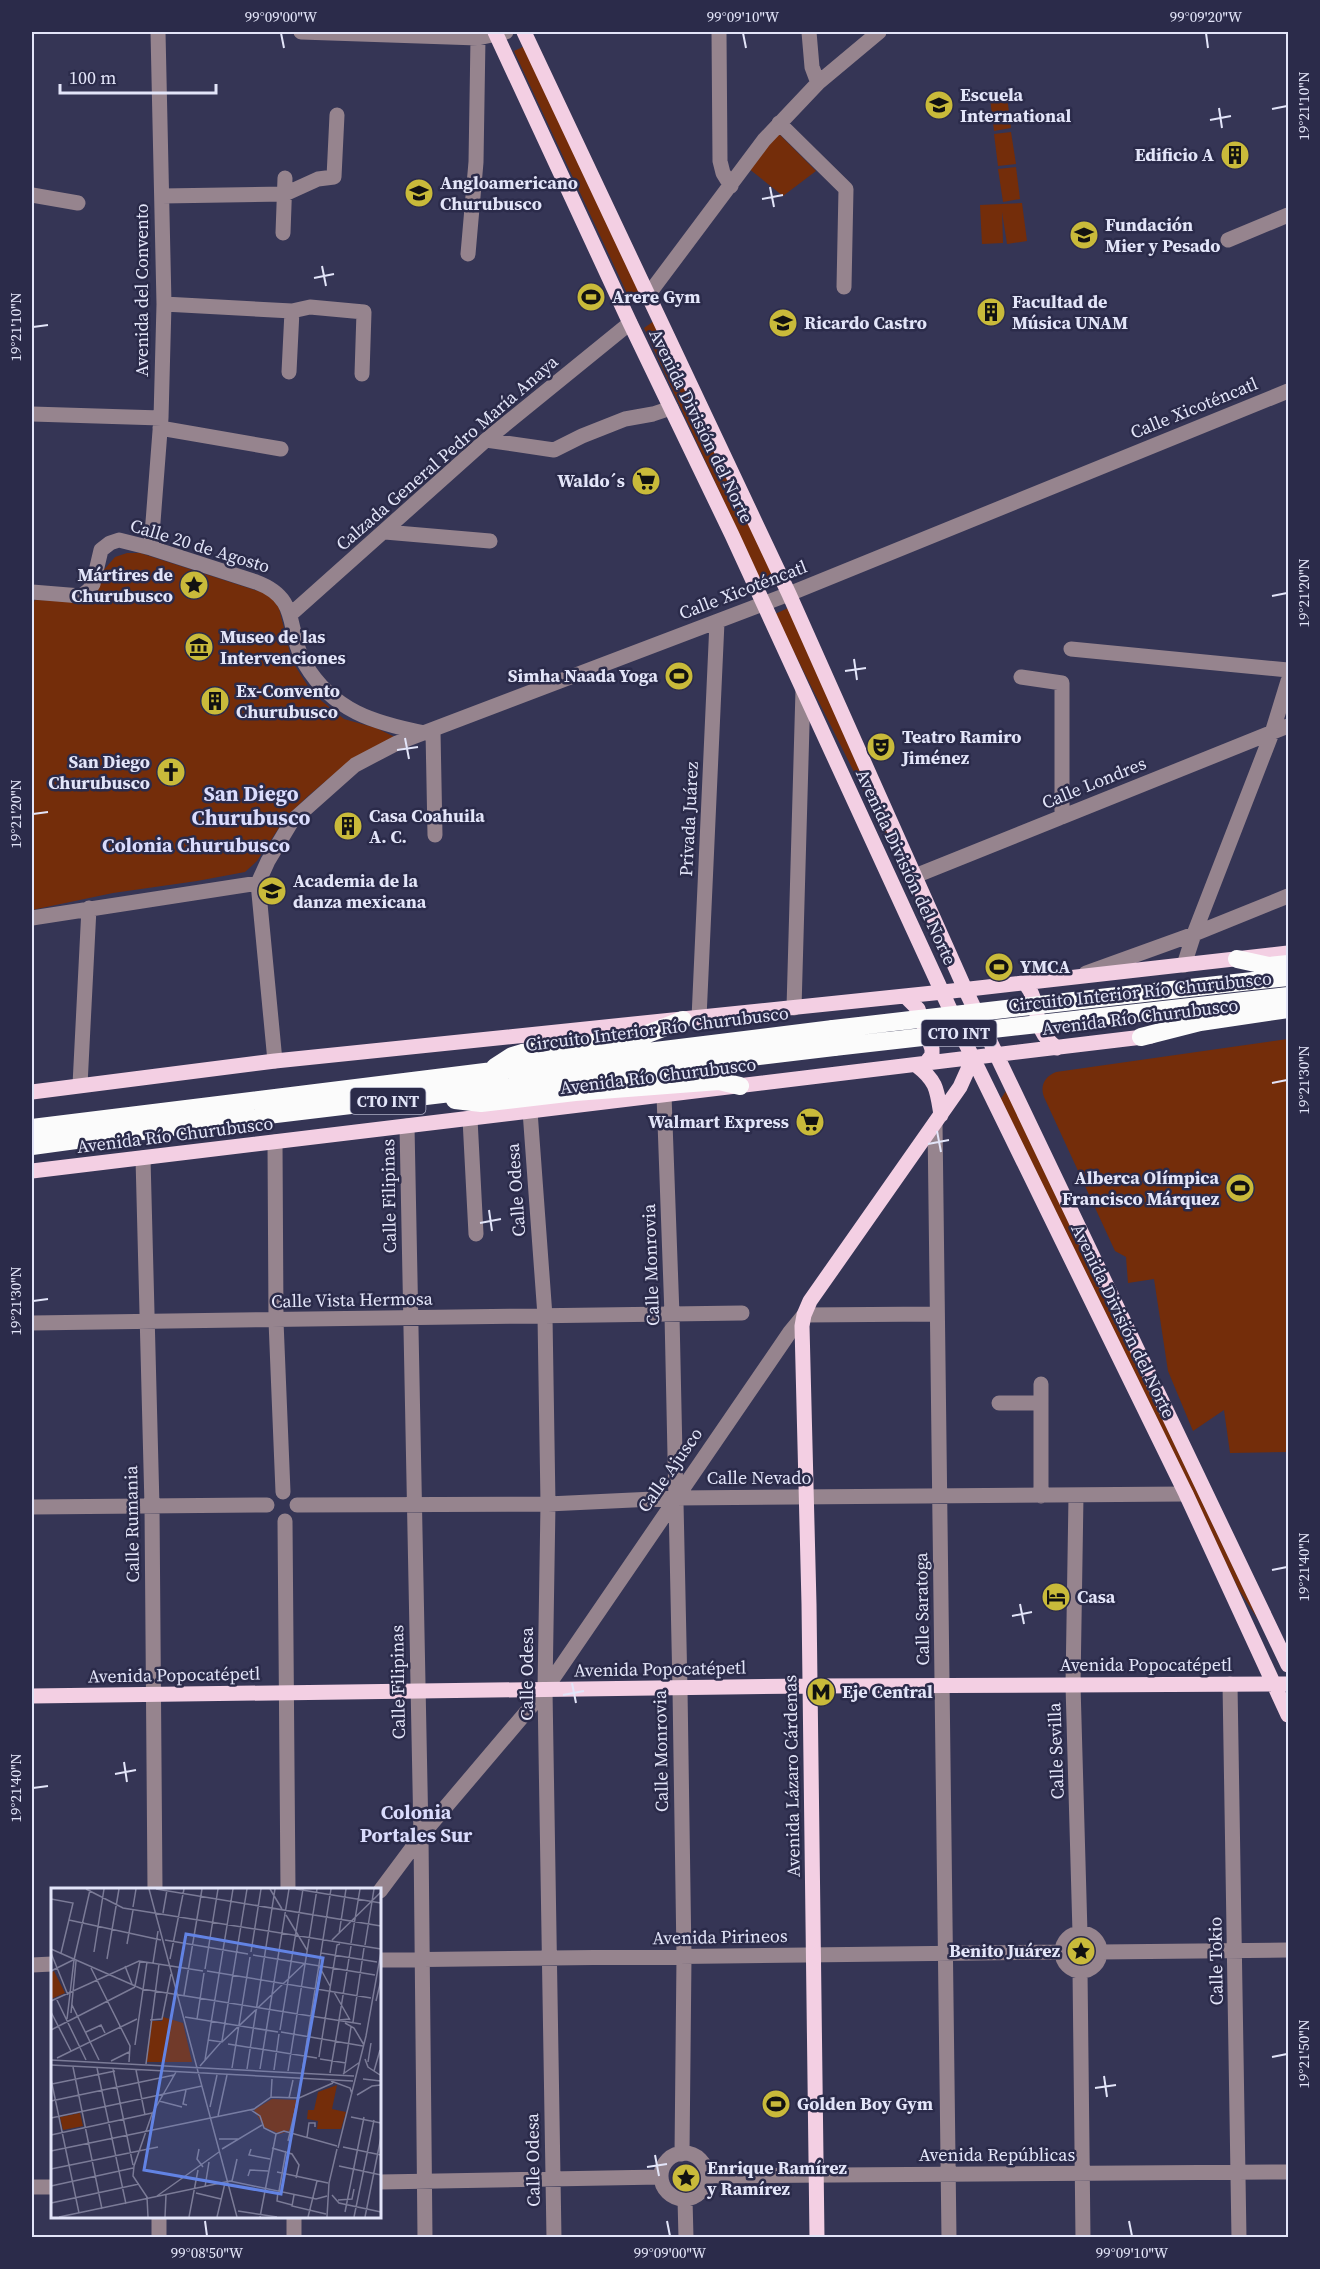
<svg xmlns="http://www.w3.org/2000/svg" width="1320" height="2269" font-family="'Source Serif 4',serif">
<rect width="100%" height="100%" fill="#353555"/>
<path fill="#742d0a" d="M527 45 642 298 632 304 514 51Z
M1007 96 1011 128 994 131 990 98Z
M776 131 816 171 783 196 748 168Z
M1011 132 1016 164 998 166 994 134Z
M1016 167 1020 199 1003 202 998 169Z
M1022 203 1027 241 1007 244 1002 212 1003 243 982 244 980 205Z
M654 321 775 580 763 586 644 328Z
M127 553H140L270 595 279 608 292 661 313 694 344 719 376 728 397 738 352 759 308 796 286 817 257 861 245 872 197 881 113 893 32 910V605L35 600 77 601 115 557Z
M788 608 886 829 888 840 775 614Z
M1288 1039V1452L1230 1453 1224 1410 1193 1431 1168 1371 1154 1279 1128 1283 1126 1257 1115 1251 1044 1097C1040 1086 1044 1077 1056 1072Z
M1006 1091 1259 1621 1239 1590 1000 1100Z
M1068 1951a12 12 0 1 1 24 0a12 12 0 1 1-24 0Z"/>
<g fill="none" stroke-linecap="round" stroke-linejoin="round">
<path stroke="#96848e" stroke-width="15" d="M301 32 478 38 506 32
M719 32 720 161 723 173 731 186
M809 32 812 67 818 83
M779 123 846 189 844 287
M32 195 78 203
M162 196 285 194 318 179 334 177 337 115
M283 233 285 178
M1228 240 1288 215
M468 254 476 162 478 38
M648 295 764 140 818 83 879 32
M164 304 292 311 310 307 364 312 362 374
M289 372 292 311
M32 414 161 418
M160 428 281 449
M486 440 554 450 582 436 625 419 653 414 671 408
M385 532 490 541
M151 548 161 418 164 304 158 32
M32 592 81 596 89 590 93 584 101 550 110 543 119 540 151 548 256 582C302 599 285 630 305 664 333 711 374 723 425 733
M291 614 486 440 630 323
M1071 649 1288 670
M1021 677 1062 683V817
M433 731 435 835
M915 876 1288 726
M32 918 258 883
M1184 965 1194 934 1272 733 1288 681
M1086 973 1194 934 1288 896
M794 1008 803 690
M699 1018 717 622
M275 1061 258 883 268 861 292 821 355 765 397 743 789 594 1288 391
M80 1085 89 908
M664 1095 672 1315 680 1689 684 1957 682 2154
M530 1111 545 1316 548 1504 545 1690 554 2238
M470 1119 476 1234
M935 1123 949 2238
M407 1126 421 1836 425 2238
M275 1142 276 1321 283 1492
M143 1158 152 1506 155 1890
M32 1323 742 1313
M999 1403H1041
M1041 1496V1384
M1076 1496 1073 1685 1080 1933
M297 1505 548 1504 675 1498 1186 1494
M32 1507 267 1505
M285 1521 288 1890
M1230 1684 1239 2238
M380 1891 421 1836 545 1690 790 1332 804 1315 937 1314
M1062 1952a19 19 0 1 1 38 0a19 19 0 1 1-38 0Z
M1100 1952 1288 1950
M380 1960 1062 1952
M32 1965 52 1964
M1080 1970 1083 2238
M661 2176a23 23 0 1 1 46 0a23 23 0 1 1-46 0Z
M707 2176 1288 2172
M380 2182 661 2177
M32 2187H52
M685 2199 686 2238
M294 2216V2238
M159 2238V2216"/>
<path stroke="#f3cfe3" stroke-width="15" d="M495 32 630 323 732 535 966 1044 1186 1494 1288 1715
M524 32 789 594 965 989 1288 1665
M1025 983C1044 1007 1028 1026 1057 1048
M905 996 918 1009 932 1049V1055L925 1064
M916 1065C937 1081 937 1090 941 1115
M32 1092 275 1061 943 992 1288 953
M32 1171 1151 1036
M32 1696 810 1686 1288 1684
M817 2238 809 1604 802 1326 804 1315 810 1301 960 1087 973 1058"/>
<path stroke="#fbfbfb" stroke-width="18" d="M1237 959 1269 966 1288 964
M1082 1000 1288 977
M1083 1019 1288 996
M1141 1037 1200 1022 1288 1009
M495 1067 512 1056 522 1053 642 1036 683 1020
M455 1100 481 1103 575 1092 719 1081 740 1086
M32 1128 833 1029
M32 1146 193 1124 834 1047"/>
<path stroke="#fbfbfb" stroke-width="18" d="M833 1029 1082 1000
M834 1047 1083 1019"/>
</g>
<path fill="none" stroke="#e3e5f9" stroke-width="2" d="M281 33 284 48M743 33 746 48M1206 33 1208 48M1219 108 1222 128M1272 109 1287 106M1210 120 1231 116M770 187 774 207M762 199 783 195M322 266 326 286M314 278 334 274M33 327 48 325M1272 596 1287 593M854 659 857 680M845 671 866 668M405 738 409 759M397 750 418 747M33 814 48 812M1272 1083 1287 1080M937 1131 941 1152M928 1144 949 1140M489 1210 492 1231M480 1223 501 1219M33 1301 48 1299M1272 1570 1287 1567M1020 1604 1024 1624M1012 1616 1032 1612M572 1683 576 1703M563 1695 584 1691M124 1762 127 1782M115 1774 136 1770M33 1788 48 1786M1272 2057 1287 2054M1104 2076 1107 2097M1095 2088 1116 2085M655 2155 659 2176M647 2167 667 2164M205 2221 207 2236M667 2221 670 2236M1129 2221 1132 2236"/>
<defs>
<g id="school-disc" transform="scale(1.5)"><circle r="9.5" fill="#c9ba3a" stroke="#2b2b4a"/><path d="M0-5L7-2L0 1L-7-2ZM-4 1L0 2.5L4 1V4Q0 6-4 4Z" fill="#111"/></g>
<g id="building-disc" transform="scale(1.5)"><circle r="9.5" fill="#c9ba3a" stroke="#2b2b4a"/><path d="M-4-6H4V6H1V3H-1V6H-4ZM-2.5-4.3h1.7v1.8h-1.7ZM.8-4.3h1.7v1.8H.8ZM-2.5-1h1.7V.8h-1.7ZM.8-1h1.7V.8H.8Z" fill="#111"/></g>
<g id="university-disc" transform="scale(1.5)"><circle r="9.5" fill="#c9ba3a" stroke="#2b2b4a"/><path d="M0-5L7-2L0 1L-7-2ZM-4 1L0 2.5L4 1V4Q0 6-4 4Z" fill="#111"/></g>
<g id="stadium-disc" transform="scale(1.5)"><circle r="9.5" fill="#c9ba3a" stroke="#2b2b4a"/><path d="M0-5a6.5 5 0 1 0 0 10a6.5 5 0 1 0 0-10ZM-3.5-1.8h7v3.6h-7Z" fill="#111"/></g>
<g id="supermarket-disc" transform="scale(1.5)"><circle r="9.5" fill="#c9ba3a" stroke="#2b2b4a"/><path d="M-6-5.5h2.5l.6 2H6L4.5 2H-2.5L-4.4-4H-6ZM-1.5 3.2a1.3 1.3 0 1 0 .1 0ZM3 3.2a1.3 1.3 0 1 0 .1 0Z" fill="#111"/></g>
<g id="sight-disc" transform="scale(1.5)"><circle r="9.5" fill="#c9ba3a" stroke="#2b2b4a"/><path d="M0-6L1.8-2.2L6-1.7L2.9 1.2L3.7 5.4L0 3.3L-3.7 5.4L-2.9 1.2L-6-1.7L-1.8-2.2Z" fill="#111"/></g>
<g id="museum-disc" transform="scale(1.5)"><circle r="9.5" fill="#c9ba3a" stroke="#2b2b4a"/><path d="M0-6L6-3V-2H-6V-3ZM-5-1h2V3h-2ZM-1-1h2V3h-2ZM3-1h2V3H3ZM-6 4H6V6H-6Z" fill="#111"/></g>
<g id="theatre-disc" transform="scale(1.5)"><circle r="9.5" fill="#c9ba3a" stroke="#2b2b4a"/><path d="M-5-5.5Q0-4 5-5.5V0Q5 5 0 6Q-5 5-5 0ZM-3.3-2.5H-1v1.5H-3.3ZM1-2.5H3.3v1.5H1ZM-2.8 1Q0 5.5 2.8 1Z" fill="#111"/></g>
<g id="church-disc" transform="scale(1.5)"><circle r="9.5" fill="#c9ba3a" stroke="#2b2b4a"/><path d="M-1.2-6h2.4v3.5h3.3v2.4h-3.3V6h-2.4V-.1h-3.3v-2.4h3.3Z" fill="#111"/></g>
<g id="hotel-disc" transform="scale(1.5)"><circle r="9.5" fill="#c9ba3a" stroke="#2b2b4a"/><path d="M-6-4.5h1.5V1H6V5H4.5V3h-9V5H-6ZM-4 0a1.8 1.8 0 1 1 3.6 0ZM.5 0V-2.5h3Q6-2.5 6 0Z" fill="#111"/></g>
<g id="metro-disc" transform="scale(1.5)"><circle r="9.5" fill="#c9ba3a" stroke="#2b2b4a"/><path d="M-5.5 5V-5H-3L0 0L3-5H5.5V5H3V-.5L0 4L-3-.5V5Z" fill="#111"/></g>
</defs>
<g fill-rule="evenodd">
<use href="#school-disc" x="939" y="105"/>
<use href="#building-disc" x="1235" y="155"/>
<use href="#university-disc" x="419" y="193"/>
<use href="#school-disc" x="1084" y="235"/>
<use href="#stadium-disc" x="591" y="297"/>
<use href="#building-disc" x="991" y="312"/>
<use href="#school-disc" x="783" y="323"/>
<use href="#supermarket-disc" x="646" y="481"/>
<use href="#sight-disc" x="194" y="585"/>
<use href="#museum-disc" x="199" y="647"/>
<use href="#stadium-disc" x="679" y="676"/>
<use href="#building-disc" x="215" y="701"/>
<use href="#theatre-disc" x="881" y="747"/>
<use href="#church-disc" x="171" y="772"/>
<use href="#building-disc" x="348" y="826"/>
<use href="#university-disc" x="272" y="891"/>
<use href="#stadium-disc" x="999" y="967"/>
<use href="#supermarket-disc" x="810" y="1122"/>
<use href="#stadium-disc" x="1240" y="1188"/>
<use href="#hotel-disc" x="1056" y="1597"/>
<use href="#metro-disc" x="821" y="1692"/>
<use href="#sight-disc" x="1081" y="1951"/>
<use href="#stadium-disc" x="776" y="2104"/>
<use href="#sight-disc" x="686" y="2178"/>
</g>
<g text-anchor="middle" stroke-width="5" stroke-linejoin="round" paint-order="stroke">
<g fill="#2b2b4a" stroke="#acadc4" stroke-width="1.5">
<rect x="921.5" y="1020" width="75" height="26" rx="4.5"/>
<rect x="350.5" y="1088" width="75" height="26" rx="4.5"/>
</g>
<g font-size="16" font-weight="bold" fill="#e3e5f9">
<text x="959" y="1039">CTO INT</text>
<text x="388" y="1107">CTO INT</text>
</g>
<g font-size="18" font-weight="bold" fill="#e3e5f9" stroke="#2b2b4a" text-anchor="start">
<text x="960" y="101">Escuela<tspan x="960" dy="21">International</tspan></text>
<text x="1214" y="161" text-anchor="end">Edificio A</text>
<text x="440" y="189">Angloamericano<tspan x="440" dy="21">Churubusco</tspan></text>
<text x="1105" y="231">Fundación<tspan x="1105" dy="21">Mier y Pesado</tspan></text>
<text x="612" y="303">Arere Gym</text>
<text x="1012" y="308">Facultad de<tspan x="1012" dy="21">Música UNAM</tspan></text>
<text x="804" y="329">Ricardo Castro</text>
<text x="625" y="487" text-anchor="end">Waldo´s</text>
<text x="173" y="581" text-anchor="end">Mártires de<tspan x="173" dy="21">Churubusco</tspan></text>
<text x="220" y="643">Museo de las<tspan x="220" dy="21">Intervenciones</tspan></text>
<text x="658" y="682" text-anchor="end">Simha Naada Yoga</text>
<text x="236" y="697">Ex-Convento<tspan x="236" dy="21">Churubusco</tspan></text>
<text x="902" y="743">Teatro Ramiro<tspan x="902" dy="21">Jiménez</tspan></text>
<text x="150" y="768" text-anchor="end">San Diego<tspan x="150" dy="21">Churubusco</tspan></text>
<text x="369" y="822">Casa Coahuila<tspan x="369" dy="21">A. C.</tspan></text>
<text x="293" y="887">Academia de la<tspan x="293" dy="21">danza mexicana</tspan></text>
<text x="1020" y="973">YMCA</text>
<text x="789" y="1128" text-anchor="end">Walmart Express</text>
<text x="1219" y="1184" text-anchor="end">Alberca Olímpica<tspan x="1219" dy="21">Francisco Márquez</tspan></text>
<text x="1077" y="1603">Casa</text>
<text x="842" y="1698">Eje Central</text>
<text x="1060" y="1957" text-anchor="end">Benito Juárez</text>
<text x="797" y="2110">Golden Boy Gym</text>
<text x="707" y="2174">Enrique Ramírez<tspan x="707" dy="21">y Ramírez</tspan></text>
</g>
<g font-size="18" fill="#e3e5f9" stroke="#2b2b4a">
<text transform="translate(142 290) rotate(-90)" y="6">Avenida del Convento</text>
<text transform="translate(1194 408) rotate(-22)" y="6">Calle Xicoténcatl</text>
<text transform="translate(701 426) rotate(64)" y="6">Avenida División del Norte</text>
<text transform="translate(447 453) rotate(-41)" y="6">Calzada General Pedro María Anaya</text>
<text transform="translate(200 546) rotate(17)" y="6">Calle 20 de Agosto</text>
<text transform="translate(743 590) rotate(-21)" y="6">Calle Xicoténcatl</text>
<text transform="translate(1094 783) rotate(-22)" y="6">Calle Londres</text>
<text transform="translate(689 819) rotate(-87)" y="6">Privada Juárez</text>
<text transform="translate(906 867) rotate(65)" y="6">Avenida División del Norte</text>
<text transform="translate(1140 992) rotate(-6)" y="6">Circuito Interior Río Churubusco</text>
<text transform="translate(1140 1017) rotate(-7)" y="6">Avenida Río Churubusco</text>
<text transform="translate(657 1029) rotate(-7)" y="6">Circuito Interior Río Churubusco</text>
<text transform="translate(658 1076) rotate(-7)" y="6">Avenida Río Churubusco</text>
<text transform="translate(175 1135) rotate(-7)" y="6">Avenida Río Churubusco</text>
<text transform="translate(516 1190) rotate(-94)" y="6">Calle Odesa</text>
<text transform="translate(389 1196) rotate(-91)" y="6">Calle Filipinas</text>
<text transform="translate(651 1265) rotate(-92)" y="6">Calle Monrovia</text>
<text transform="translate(352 1300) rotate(-1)" y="6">Calle Vista Hermosa</text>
<text transform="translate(1123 1321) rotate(64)" y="6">Avenida División del Norte</text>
<text transform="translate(670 1470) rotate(-55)" y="6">Calle Ajusco</text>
<text x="759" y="1484">Calle Nevado</text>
<text transform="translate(132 1524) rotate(-91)" y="6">Calle Rumania</text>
<text transform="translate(922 1609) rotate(-91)" y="6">Calle Saratoga</text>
<text x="1146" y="1671">Avenida Popocatépetl</text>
<text transform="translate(660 1669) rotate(-1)" y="6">Avenida Popocatépetl</text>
<text transform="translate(527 1674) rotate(-90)" y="6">Calle Odesa</text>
<text transform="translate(174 1675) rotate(-1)" y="6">Avenida Popocatépetl</text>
<text transform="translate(398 1682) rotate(-91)" y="6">Calle Filipinas</text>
<text transform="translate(661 1751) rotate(-91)" y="6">Calle Monrovia</text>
<text transform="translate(1056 1751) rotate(-92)" y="6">Calle Sevilla</text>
<text transform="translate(792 1776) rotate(-91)" y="6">Avenida Lázaro Cárdenas</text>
<text transform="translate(720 1937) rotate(-1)" y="6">Avenida Pirineos</text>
<text transform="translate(1216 1961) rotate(-91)" y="6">Calle Tokio</text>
<text x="997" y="2161">Avenida Repúblicas</text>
<text transform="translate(533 2160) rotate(-91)" y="6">Calle Odesa</text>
</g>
<g font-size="20" font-weight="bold" fill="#dadcfd" stroke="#2b2b4a">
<text x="196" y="852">Colonia Churubusco</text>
<text x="416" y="1819">Colonia<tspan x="416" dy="23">Portales Sur</tspan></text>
</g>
<g font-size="21" font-weight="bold" fill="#dadcfd" stroke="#2b2b4a">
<text x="251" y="801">San Diego<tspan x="251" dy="24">Churubusco</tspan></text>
</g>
</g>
<g transform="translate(51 1888)">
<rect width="330" height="330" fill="#353555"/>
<path d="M3 83 14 105 0 111V85ZM112 129 132 135 141 174H95L100 133H111ZM286 197 281 221 295 224 290 241H266L267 233 256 231 257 222H263L267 204ZM221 211 246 212 238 243 229 246 213 239 203 222ZM29 225 32 238 12 242 9 229Z" fill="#742d0a"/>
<path fill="none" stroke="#7b7b97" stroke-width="1.5" d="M35 1 72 20 330 61M98 1 186 329M105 1 330 38M219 1 231 21M245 1 330 15M0 11 22 15 10 65M82 19 85 1M112 25 116 2M235 27 256 62M18 32 110 52M288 46 295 1M114 52 197 66M281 52 330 4M300 55 309 1M76 56 82 22M314 57 323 1M0 61 91 101 310 136M43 64 53 1M200 64 210 1M0 65 17 107M270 65 326 74M202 67 324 87M56 71 68 1M119 71 133 1M102 75 107 43M74 78 81 96M268 78 279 98M40 80 79 158 78 174M154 81 167 1M0 83 22 72M156 83 320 110M84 98 89 73M283 104 299 132M133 107 151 1M5 110 35 172M0 113 88 73 152 83M325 113 330 92M21 117 48 172M0 124 20 163M20 125 25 73M134 129 227 144M16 131 23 72 39 2M146 131 153 85M299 131 288 132 300 58M99 132 111 131 120 86M302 134 313 60M294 135 303 140 313 157M0 142 84 99M229 142 252 1M35 144 50 137 54 145M230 144 312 158M157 152 171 154 253 76M177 156 266 170M84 157 96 74M268 169 286 57 289 56M6 170 86 131M269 171 295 175M314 171 317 179 329 187M0 172 303 188M154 172 182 1M60 173 78 164M317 174 320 155M95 176 108 76M0 177 302 193M149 178 171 153 196 1M22 179 51 321M46 180 75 316M181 180 199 69M62 181 82 277M196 181 224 1M209 181 238 1M85 182 94 227M223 182 228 146M237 183 266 1M323 183 329 162M251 184 280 1M279 185 288 133M293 185 300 139M292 186 309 174M0 191 28 325M312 191 330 193M280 193 299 200 301 206M1 196 64 183M135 202 132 216 136 217M306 207 321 198 330 197M220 209 248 210 282 195M220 209 221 191M238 210 242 192M0 213 123 187M108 213 131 219M159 219 166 187M200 222 209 228 213 240 225 246 233 243 286 258M167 228 176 187M300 229 330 235M0 230 151 198M0 247 101 225M256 249 258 235H264V239M168 251H187M237 253 247 210M292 259 330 267M221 260 241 266 248 277 245 290M287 260 315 148 330 64M148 261 146 271 152 279M171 261 211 237M200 261 198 267 219 271M0 263 203 221 220 209M288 278 330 287M0 281 107 259M226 284 277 295M197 288 199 282 217 283M181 293 186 271M0 298 82 280M154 299 158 274M227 303 226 313 241 317M228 303 235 263M145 305 170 311M0 306V315L88 296M243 307 241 318 275 326M281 307 288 315 330 324M106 308 168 264M287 312 301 311 303 301M187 323 226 329M294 324 313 229M8 329 179 293 265 311 276 308M97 329 96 309 82 288 83 278 101 226 125 184M114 329 115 307M138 329 147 282M166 329 174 295M209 329 225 246M257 329 266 293M276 329 278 295 286 261M303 329 323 232M314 329 330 249"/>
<path fill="#6283e4" fill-opacity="0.15" stroke="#6283e4" stroke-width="3" d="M135 46 272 70 230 306 93 282Z"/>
<rect width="330" height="330" fill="none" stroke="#e3e5f9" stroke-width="3"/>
</g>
<rect width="1320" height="2269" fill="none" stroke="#2b2b4a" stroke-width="66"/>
<path d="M60 84v9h156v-9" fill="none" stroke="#e3e5f9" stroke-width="3"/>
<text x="69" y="84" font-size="18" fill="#e3e5f9" stroke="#2b2b4a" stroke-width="4.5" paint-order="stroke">100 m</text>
<rect x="33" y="33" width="1254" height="2203" fill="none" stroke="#e3e5f9" stroke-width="2"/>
<g font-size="15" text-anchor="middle" fill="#e3e5f9">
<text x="281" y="22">99°09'00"W</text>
<text x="743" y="22">99°09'10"W</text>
<text x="1206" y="22">99°09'20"W</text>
<text transform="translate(1304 106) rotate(-90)" y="5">19°21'10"N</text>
<text transform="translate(16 327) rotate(-90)" y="5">19°21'10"N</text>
<text transform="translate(1304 593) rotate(-90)" y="5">19°21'20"N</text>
<text transform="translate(16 814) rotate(-90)" y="5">19°21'20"N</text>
<text transform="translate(1304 1080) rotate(-90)" y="5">19°21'30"N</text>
<text transform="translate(16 1301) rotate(-90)" y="5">19°21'30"N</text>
<text transform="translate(1304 1567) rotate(-90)" y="5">19°21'40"N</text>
<text transform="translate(16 1788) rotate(-90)" y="5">19°21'40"N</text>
<text transform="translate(1304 2054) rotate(-90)" y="5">19°21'50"N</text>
<text x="207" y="2258">99°08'50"W</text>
<text x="670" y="2258">99°09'00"W</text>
<text x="1132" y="2258">99°09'10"W</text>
</g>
</svg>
